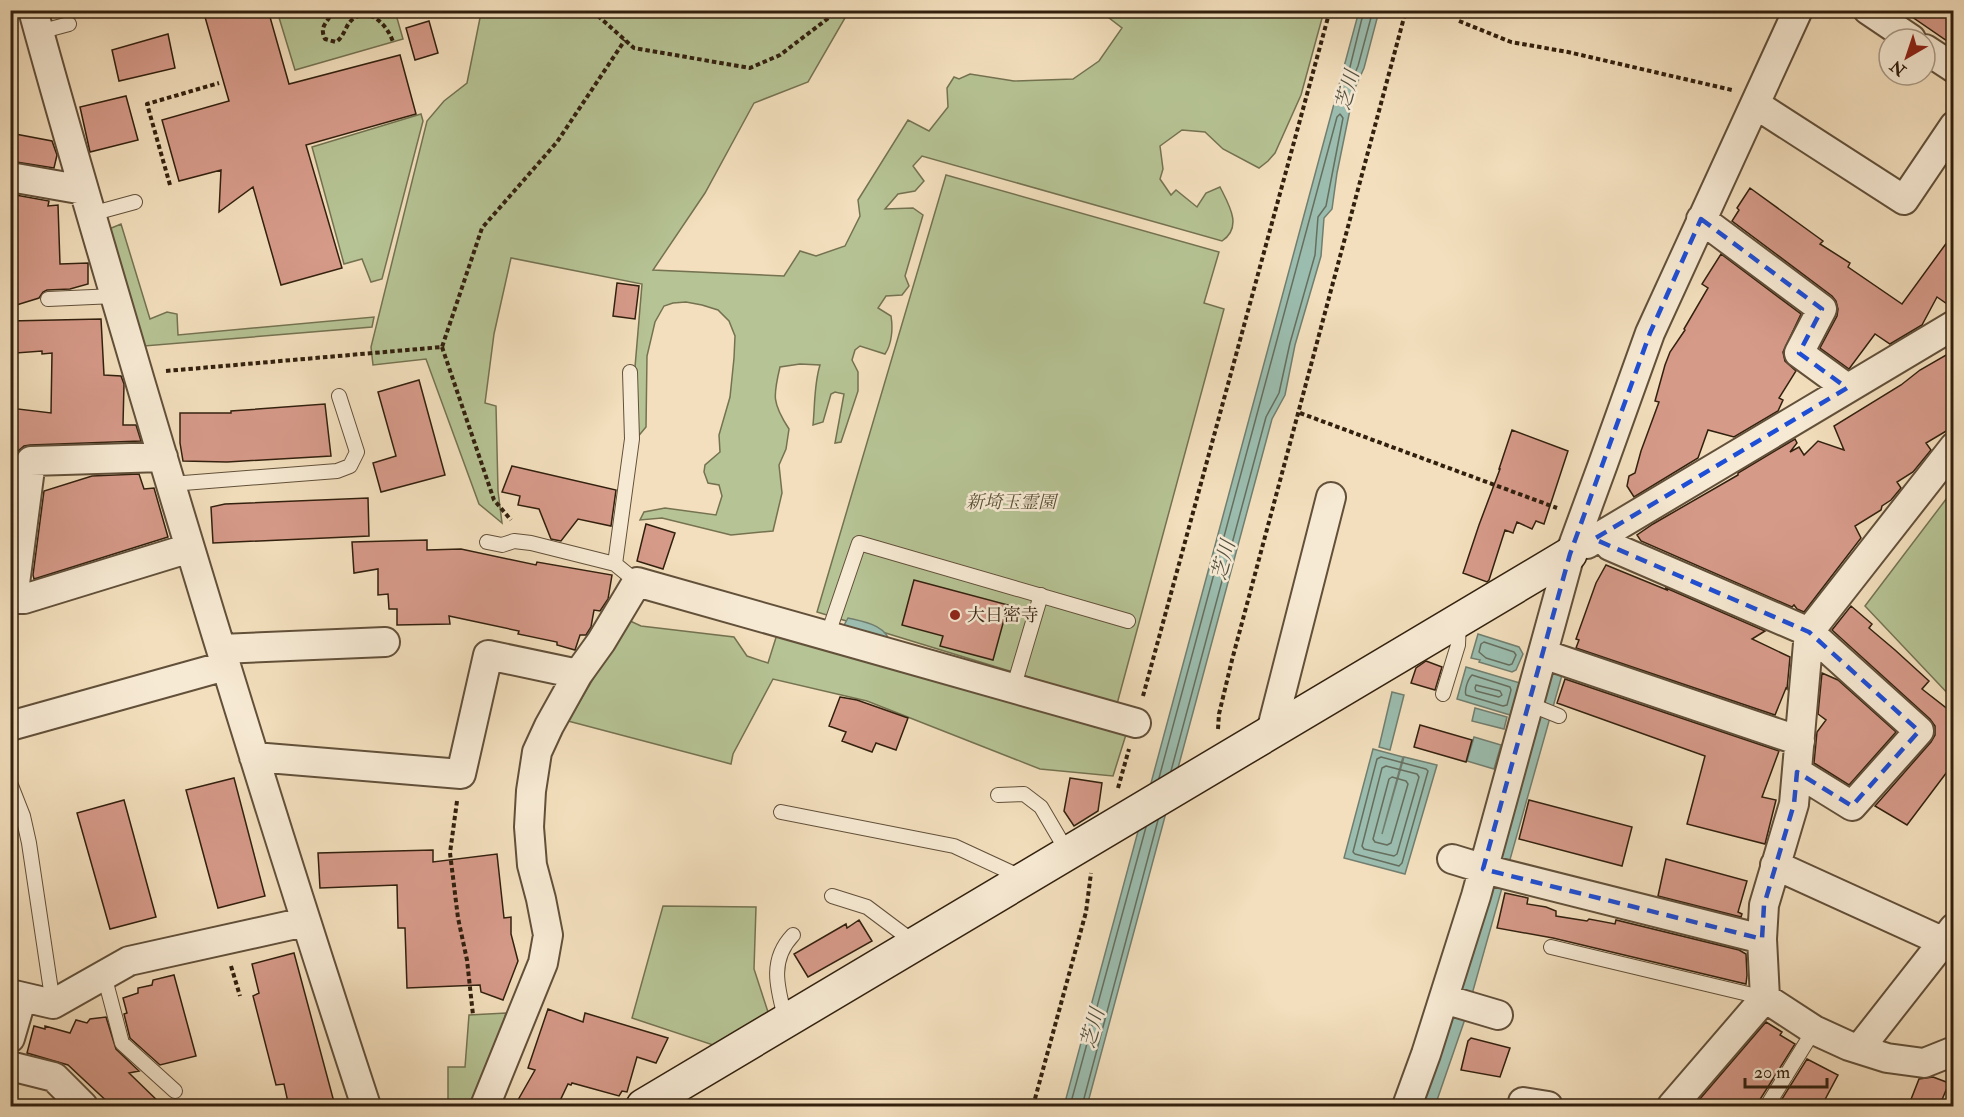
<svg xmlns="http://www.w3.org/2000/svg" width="1964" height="1117" font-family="'IM FELL Double Pica','Noto Serif JP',serif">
<rect width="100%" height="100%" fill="#f3dfbd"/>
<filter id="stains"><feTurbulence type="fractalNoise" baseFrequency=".00333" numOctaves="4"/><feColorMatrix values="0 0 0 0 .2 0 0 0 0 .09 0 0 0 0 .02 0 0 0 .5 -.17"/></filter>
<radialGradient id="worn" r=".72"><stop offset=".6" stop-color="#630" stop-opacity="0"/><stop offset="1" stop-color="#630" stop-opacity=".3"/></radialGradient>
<path fill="#b6c394" stroke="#747251" stroke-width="1.5" d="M277 11H395L403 39 295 70Z
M472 11H849L808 82 754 103 705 193 653 270 784 276 800 251 816 256 845 246 860 216 858 200 908 120 929 131 948 107 947 88 954 77 959 79 970 74 1014 81 1073 79 1099 61 1122 28 1100 11H1324L1301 95 1275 153 1268 161 1259 168 1223 149 1205 132 1182 130 1160 146 1163 169 1160 179 1171 195 1176 190 1197 207 1206 193 1220 187C1229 205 1243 227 1222 241L922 156 913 166 924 181 915 191 898 194 885 209 913 208 923 215 905 276 909 286 902 295 886 296 878 308 891 316C893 328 892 344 885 354L860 346 855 350 852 360 858 372V391L841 442 835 443 844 394 835 392 831 394 823 422 813 425C815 405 814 384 820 365L800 364 780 367C773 396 772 403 789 429L786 449 779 465 782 493 773 531 731 535 662 518 640 520 644 512 665 508 716 515 722 496 719 485 708 483 704 472 705 465 720 452 719 435 730 397 734 358 735 336 729 321 718 310 702 305 686 302 673 303 664 306 655 322 647 356 646 427 636 439 634 379 642 284 511 258 494 334 485 403 496 406 498 491 502 523 479 504 426 359 373 365 371 347 427 121 444 101 467 83 481 13Z
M421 114 423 121 382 279 371 282 362 259 344 264 312 147Z
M946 175 1219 252 1204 303 1224 309 1117 704 817 612Z
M121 224 150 319 167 312 177 314 178 335 374 317 372 327 144 346 109 229Z
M1953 490 1954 699H1953L1865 606Z
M628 620 641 626 734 637 747 656 768 663 779 628 1129 725 1113 776 1040 769 867 701 773 679 733 754 731 764 568 721Z
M663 906 756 907 754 969 768 1012 713 1045 632 1018Z
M506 1013 479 1106H437L448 1105V1067H465L469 1015Z"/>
<path fill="#9bbdaf" stroke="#717e6f" stroke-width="1.5" d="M1359 11H1379L1364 68 1354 90 1337 173 1332 209 1324 218 1321 256 1295 345 1285 395 1272 419 1087 1106H1064Z
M848 618C865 622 887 625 891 645L843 627Z
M1478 634 1519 647 1523 654 1516 670 1512 672 1479 662 1480 660 1471 658Z
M1466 667 1520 683 1510 715 1457 699Z
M1548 671 1562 675 1465 1019 1435 1106H1419Z
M1392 692 1404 695 1390 750 1379 747Z
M1475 708 1507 717 1504 729 1472 721Z
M1474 737 1501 745 1494 769 1467 761Z
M1373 749 1403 757 1382 834 1404 757 1437 765 1405 874 1344 858Z"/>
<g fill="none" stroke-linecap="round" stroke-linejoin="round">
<path stroke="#666e5e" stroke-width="1.5" d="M1364 10 1348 75 1350 79 1353 78 1358 66 1373 10
M1484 642 1514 652 1516 655 1512 664 1509 665 1486 658 1479 652 1481 644Z
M1472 675 1510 687 1511 690 1507 705 1503 706 1466 695C1464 690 1468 679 1472 675Z
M1476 685 1500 691 1502 695 1499 697 1476 691 1475 688Z
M1381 757 1426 769 1428 771 1402 863 1399 866 1355 854 1353 852 1377 759Z
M1386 766 1417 774 1419 777 1397 854 1394 856 1364 849 1362 846 1382 768Z
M1392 777 1406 781 1408 784 1391 843 1387 845 1375 842 1373 839 1389 779Z
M1159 778 1337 117 1340 114 1343 118 1326 206 1318 217 1315 255 1290 343 1279 393 1266 417 1171 771
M1070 1106 1146 827
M1082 1106 1158 820"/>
</g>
<path fill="#d69a89" stroke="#32200e" stroke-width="1.5" d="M203 10H268L289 84 400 55 416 114 306 145 342 268 281 285 253 187 219 212 221 170 179 181 162 120 229 101Z
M1902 10H1953V45Z
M429 21 438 53 415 60 406 28Z
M168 34 175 68 119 81 112 50Z
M126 96 138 140 90 152 80 107Z
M10 133 52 141 57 155 54 168 10 161Z
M1750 188 1823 241 1820 244 1850 263 1848 267 1902 304 1953 234V308L1937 297 1922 325 1890 344 1875 334 1849 369 1820 348 1837 316 1838 309 1836 301 1832 296 1732 221 1739 210 1737 208Z
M10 194 49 201 48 206 58 205 60 264 88 263V284L70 289 47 290 43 292 39 298 10 307Z
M1721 254 1801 314 1783 352 1785 361 1796 371 1779 398 1783 400 1778 411 1734 437 1708 430 1698 458 1634 497 1627 486 1629 476 1635 473 1641 451 1659 402 1655 401 1665 365 1670 352 1685 330 1684 329 1708 288 1702 284Z
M617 283 639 286 635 319 613 316Z
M101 319 104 375 121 376 124 384 123 425H136L141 441 30 445 24 446 18 451H10V408L51 413 52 353 42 354V351L16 353 15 343 11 341 10 321Z
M1953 351V427L1926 443 1931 450 1913 472 1897 482 1901 488 1891 500 1882 506 1881 510 1855 526 1861 538 1804 612 1797 609 1794 605 1792 607 1641 541 1637 535 1653 524 1738 475V473L1795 439 1797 443 1790 452 1799 447 1804 455 1818 441 1844 450 1834 426 1901 385 1920 370Z
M419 380 445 475 381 492 373 463 396 456 378 392Z
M325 404 331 456 227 462 183 461 180 443V413H231V411Z
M1512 430 1568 451 1544 524 1536 521 1532 529 1517 522 1513 533 1505 530 1489 580 1487 582 1463 573 1479 525 1500 469H1499Z
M512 466 616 490 611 526 578 519 561 541 551 539 539 509 518 505 520 496 502 492Z
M139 474 144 489 154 488 168 537 34 579 33 575 44 491 92 476Z
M368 498 369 536 213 543 211 507 225 504Z
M646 524 675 533 663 569 637 561Z
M427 540V550L461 549 536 565 537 562 612 575 608 599 600 611 594 610 591 627 586 635H580L575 650 557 645V642L518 634 519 631 449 616 450 624 397 625V609H389L388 594 378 595V569L354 573 352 542Z
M1606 565 1667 590 1666 588 1765 631 1752 639 1790 657 1787 689 1786 688 1775 715 1576 648 1579 640 1576 639 1596 583Z
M914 580 1008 605 993 660 940 646 943 636 902 625Z
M1851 606 1872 624 1869 628 1895 650 1929 681 1922 689 1949 710 1953 702V764L1907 825 1875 806 1931 742 1935 735V726L1930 719 1832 630Z
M1426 661 1442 667 1435 690 1411 683 1416 668Z
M1822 673 1838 680 1896 732 1849 785 1814 763 1817 732 1826 720 1818 714Z
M1565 679 1779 751 1762 797 1776 800 1765 844 1687 824 1705 756 1557 703Z
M840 697 857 700 908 718 896 750 876 743 872 752 842 741 846 732 829 726Z
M1420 725 1472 740 1466 762 1414 747Z
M234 778 265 896 218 908 186 790Z
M1070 778 1102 783 1098 811 1074 826 1064 811Z
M124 800 156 917 110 929 77 813Z
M1529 800 1632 827 1622 866 1519 839Z
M433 850V862L497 854 504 918 511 917V934L518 961 503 1000 481 992 480 985 407 988 405 928H398L397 885 320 888 318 853Z
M1666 859 1747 881 1738 912 1742 914 1741 917 1658 896Z
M1505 893 1528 898 1527 904 1546 907 1556 911V916L1587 921 1589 919 1615 924 1616 920 1739 950 1746 954 1747 975 1746 984 1553 938 1497 928Z
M859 920 872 941 808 977 794 954 846 924 847 928Z
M294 953 334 1102 317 1107H289L284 1084 276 1085 253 996 259 993 252 964Z
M174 975 196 1056 160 1065 130 1038 124 1014 127 1013 123 998 138 993V988L152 985 153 980Z
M548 1009 583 1022 585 1013 668 1038 656 1063 637 1057 627 1092 622 1091 619 1096 572 1083 571 1085 568 1084 557 1107H514L535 1070 528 1068Z
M106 1017 116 1049 139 1071 129 1073 164 1107H113L68 1065 27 1053 34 1026 45 1029V1026L70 1033 76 1020 87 1023 90 1019Z
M1766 1022 1782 1032 1780 1035 1795 1044 1759 1101 1758 1107H1693Z
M1471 1038 1510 1048 1500 1077 1461 1070 1468 1041Z
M1807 1059 1838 1075 1821 1107H1777Z
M1933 1077 1949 1083 1939 1107H1908L1919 1079Z"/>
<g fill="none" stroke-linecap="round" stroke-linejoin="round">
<g stroke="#62503a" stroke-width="16">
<path id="lane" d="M39 32 69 24
M91 214 135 202
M48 299 115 296
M171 484 337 471 350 466 357 452 339 396
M487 542 502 545 514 541 531 543 615 564 637 582
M615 564 632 439 630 372
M828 634 859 543 1128 621
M1013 689 1041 595
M1443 694 1458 645 1459 622
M1529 704 1559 716
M10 783 23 816 29 843 53 1004
M998 795 1024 794 1041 807 1068 853
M781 812 954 846 1023 878
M832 896 867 907 915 943
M1551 947 1765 998
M104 975 122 1043 175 1091
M786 1021C778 990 768 961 793 935
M1767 1106 1814 1030"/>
</g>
<g stroke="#62503a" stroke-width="32">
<path id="street" d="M33 10C67 135 104 258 140 381 212 624 287 866 366 1106
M1868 10 1911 39
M1925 49 1954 68
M1755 104 1904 200 1954 126
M10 177 84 190
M1701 219 1822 309 1799 353 1847 388
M1954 447 1809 632 1794 804 1764 905 1762 939 1765 998 1814 1030 1849 1046 1887 1058 1924 1063 1954 1051
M1602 535 1610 546 1809 632 1919 731 1852 806 1797 772
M1587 544 1954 325
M10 599H24L190 548
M13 599 31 461 163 457
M221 649 385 642
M1543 654 1800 741
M10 726 225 666
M1271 732 1331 497
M254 757 461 774 488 655 578 674
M1452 859 1488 870 1762 939
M1775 865 1944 942
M10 994 53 1004 129 961 305 922
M1444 999 1498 1015
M10 1038 22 997
M1859 1049 1954 928
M10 1066 54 1077 83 1106
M1523 1102 1548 1106
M485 1106 543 963 548 935 541 899 532 865 529 827 531 791 537 752 549 726 578 674 601 642 637 582 1136 723
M1407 1106 1426 1054 1476 896 1570 554 1603 464 1650 333 1798 10
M1672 1106 1765 998"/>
</g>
<g stroke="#32200e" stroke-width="36">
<path id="secondary" d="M643 1106 1570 554"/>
</g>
<path stroke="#32200e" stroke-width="4" stroke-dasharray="4.5 3" stroke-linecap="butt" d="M332 10C330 23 318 24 325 39L336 42C345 36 345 25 353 19 370 6 388 26 393 42
M593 10 598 16 634 48 750 68 780 55 839 10
M1459 21 1511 42 1568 52 1732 90
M170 185 147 104 219 83
M442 347 494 500 511 520
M166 371 442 347 482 228 557 142 625 40
M1300 413 1557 508
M1143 696 1330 10
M1218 729 1219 714 1232 660 1406 10
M1118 788 1129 749
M457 801 450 853 458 918 467 960 473 1015
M231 966 240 996
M1033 1106 1086 912 1091 873"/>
<use href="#lane" stroke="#f7ead4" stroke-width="14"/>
<use href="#street" stroke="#f7ead4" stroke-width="28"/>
<use href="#secondary" stroke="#f7ead4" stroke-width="33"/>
</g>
<path fill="none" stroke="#1d4ed8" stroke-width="4.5" stroke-dasharray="12 8" stroke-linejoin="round" d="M1701 219 1822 309 1799 353 1847 388 1594 539 1809 632 1919 731 1852 806 1797 772 1794 804 1764 905 1762 939 1483 869 1570 554 1650 333Z"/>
<circle fill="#8f2418" stroke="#f7ead4" stroke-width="2" cx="955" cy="615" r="6"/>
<g text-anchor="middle" stroke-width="5" stroke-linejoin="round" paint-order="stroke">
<g font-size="18" font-style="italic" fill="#5a5136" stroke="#f7ead4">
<text x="1011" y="508">新埼玉霊園</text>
</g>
<g font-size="18" fill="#32200e" stroke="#f7ead4" text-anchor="start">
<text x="967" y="621">大日密寺</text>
</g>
<g font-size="20" font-style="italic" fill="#524f3e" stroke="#f7ead4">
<text transform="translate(1347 90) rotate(-75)" y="7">芝川</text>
<text transform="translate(1223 560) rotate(-75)" y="7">芝川</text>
<text transform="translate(1092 1028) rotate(-74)" y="7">芝川</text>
</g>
</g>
<rect width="1964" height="1117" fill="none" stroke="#f3dfbd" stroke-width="36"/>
<rect x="12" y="12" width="1940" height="1093" fill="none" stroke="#32200e" stroke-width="3"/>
<rect x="18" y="18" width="1928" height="1081" fill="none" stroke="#32200e" stroke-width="1.5"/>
<g transform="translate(1907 57) rotate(219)"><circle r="28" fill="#f7ead4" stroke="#a89985" stroke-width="1.5"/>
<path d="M0-4.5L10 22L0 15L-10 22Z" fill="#8f2418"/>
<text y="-9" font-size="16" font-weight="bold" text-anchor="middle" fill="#32200e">N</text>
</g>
<path d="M1745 1078v9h82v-9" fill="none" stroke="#32200e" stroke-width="3"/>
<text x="1754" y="1078" font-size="18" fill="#32200e" stroke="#f7ead4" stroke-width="4.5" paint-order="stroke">20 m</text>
<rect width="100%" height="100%" filter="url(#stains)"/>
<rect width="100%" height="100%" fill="url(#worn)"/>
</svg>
